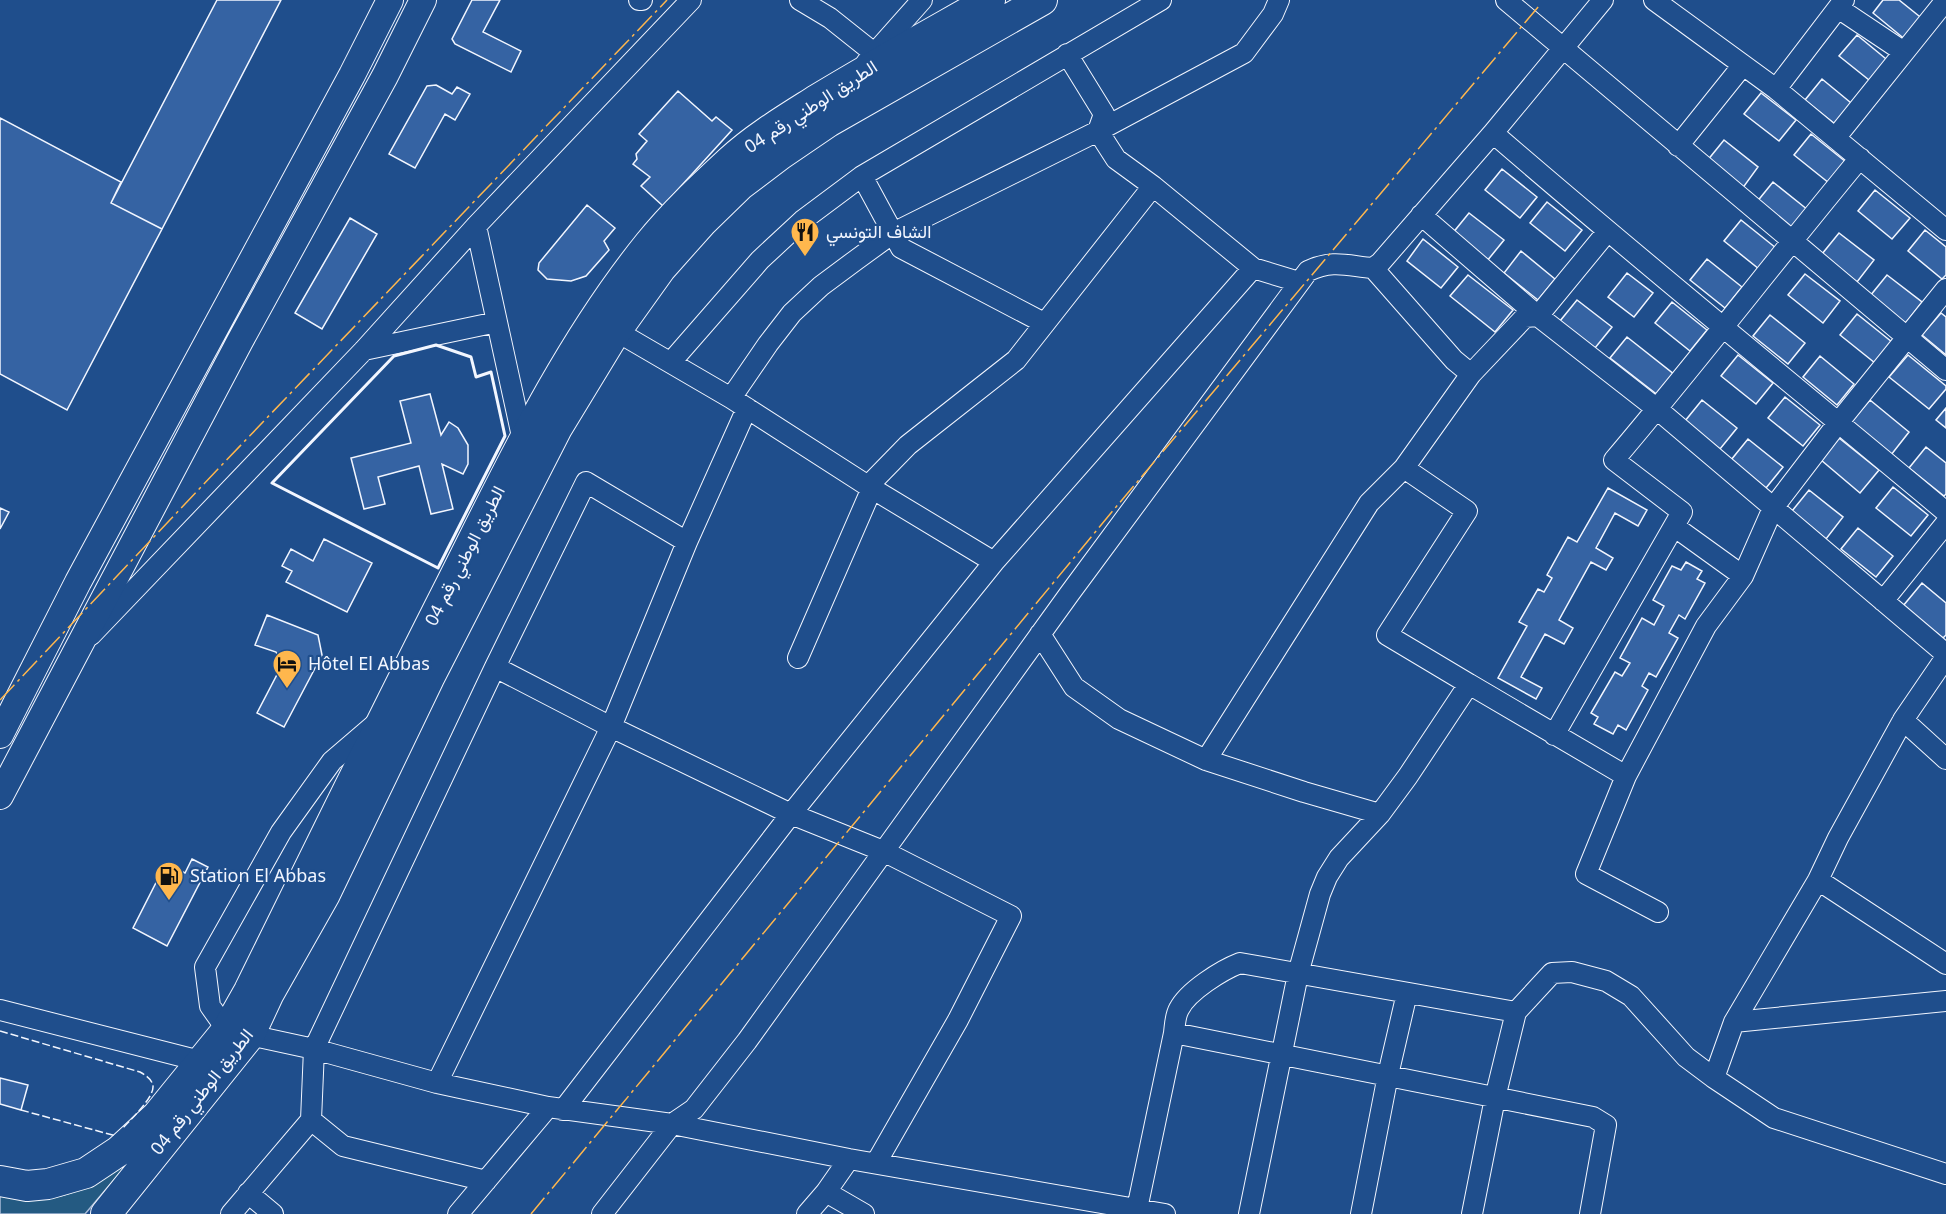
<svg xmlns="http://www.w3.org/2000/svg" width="1946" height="1214" font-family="'Noto Sans',Vazirmatn,sans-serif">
<rect width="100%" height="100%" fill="#1f4e8c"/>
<path fill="#245a82" stroke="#a8bbd7" stroke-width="1.5" d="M146 1142 85 1214H0V1194C71 1211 93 1181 146 1142Z"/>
<path fill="#3563a3" stroke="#f2f6ff" stroke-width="1.5" d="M217 0H281L162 229 111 203Z
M472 0H500L483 32 521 51 511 72 455 44 452 39Z
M1883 0H1899L1924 20 1907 41 1873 13Z
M1857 35 1891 63 1874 84 1839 56Z
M1822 79 1856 107 1840 128 1805 100Z
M436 85 452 94 457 87 470 94 455 120 445 114 415 168 389 154 427 86Z
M678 91 712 121 716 117 732 130 663 206 641 186 650 177 633 164 637 159 636 154 647 141 639 134Z
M1761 93 1796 120 1779 141 1744 114Z
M0 118 121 182 111 203 162 229 67 410 0 374Z
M1811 134 1846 162 1829 183 1794 155Z
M1724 140 1758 167 1742 189 1707 161Z
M1502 169 1537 197 1520 218 1485 190Z
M1773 182 1808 210 1791 231 1756 203Z
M1875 190 1910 218 1892 239 1858 211Z
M1547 202 1582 230 1565 251 1530 223Z
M587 205 615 228 604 241 609 250 586 276 571 281 547 279 538 270 539 263Z
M1469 213 1504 240 1487 261 1452 234Z
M350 218 377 234 322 329 295 313Z
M1741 220 1776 248 1759 269 1724 241Z
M1925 230 1946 247V275L1942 279 1908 251Z
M1839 233 1874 260 1857 282 1822 254Z
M1423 239 1458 267 1441 288 1407 261Z
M1521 251 1555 279 1538 300 1504 273Z
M1707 259 1742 287 1725 308 1690 280Z
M1627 273 1653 293 1634 317 1608 297Z
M1805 274 1840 301 1823 323 1788 295Z
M1468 275 1513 310 1495 332 1450 296Z
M1887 275 1922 302 1905 324 1870 296Z
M1577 300 1612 327 1595 348 1560 321Z
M1672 302 1707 330 1690 351 1655 323Z
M1941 313 1946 317V355L1922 335Z
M1857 314 1892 342 1875 363 1840 335Z
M1770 315 1805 343 1788 364 1753 336Z
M1627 337 1675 375 1659 396 1610 358Z
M1738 355 1773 383 1756 404 1721 376Z
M1908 355 1946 386V389L1929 409 1889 377Z
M1820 356 1854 384 1837 405 1803 377Z
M430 394 441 435 449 422 458 428 468 445V464L463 474 442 464 453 509 431 514 419 466 378 477 385 504 364 509 351 458 411 443 400 401Z
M1785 397 1820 425 1803 446 1768 418Z
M1702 400 1737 428 1720 449 1685 421Z
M1870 400 1909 432 1891 455 1851 422Z
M1946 408V428L1936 420Z
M1839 438 1879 470 1860 493 1821 460Z
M1748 439 1783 467 1766 488 1731 460Z
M1926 447 1946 463V494L1944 496 1909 468Z
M1893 487 1928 515 1911 536 1876 508Z
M1608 488 1647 510 1638 526 1615 513 1596 548 1613 558 1606 570 1591 562 1559 620 1573 628 1564 644 1545 634 1521 677 1542 688 1536 699 1498 678 1527 626 1519 622 1538 589 1544 592 1552 578 1547 575 1568 537 1577 542Z
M1809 490 1843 517 1826 539 1792 511Z
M0 508 9 512 0 529Z
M1858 528 1893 556 1876 577 1841 549Z
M324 539 372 563 347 612 286 582 292 571 282 566 291 549 313 561Z
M1686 562 1702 571 1697 579 1705 583 1685 619 1679 615 1669 633 1678 638 1656 677 1649 673 1642 686 1648 690 1626 730 1618 725 1613 734 1594 724 1598 717 1591 713 1615 672 1622 676 1630 663 1620 658 1642 618 1654 625 1664 606 1653 600 1672 566 1681 570Z
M1922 583 1946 603V635L1943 638 1903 606Z
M267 615 318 635 322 655 284 727 257 713 282 665 276 652 255 645Z
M192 859 208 867 167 946 133 928 166 863 185 873Z
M0 1078 28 1085 21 1110 0 1104Z"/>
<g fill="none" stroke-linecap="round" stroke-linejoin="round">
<g stroke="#f2f6ff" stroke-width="22">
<path id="minor" d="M639 0H642
M800 0 830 18 874 53
M1506 0 1946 370
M1654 0 1776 89 1946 230
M1838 8 1904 52
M1067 54 1104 114 1098 131 1116 159 1153 186 1253 268
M866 63 922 0
M1776 89 1844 0
M1493 133C1642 262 1795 386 1946 512
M1836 137 1946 0
M1678 146 1743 65
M862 176 901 248 1044 323
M1421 215 1538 316 1657 409 1946 654
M476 226 523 441
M1373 268 1454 360 1471 374
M616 331 731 398 868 486 994 562
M364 350 497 322
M671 362 760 260 803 220 862 176 1161 0
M731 398 768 344 792 313 821 286 856 260 893 233 1098 131 1244 53 1273 14 1279 0
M868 486 908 445 1016 360 1153 186
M1675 527 1743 576
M1883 601 1946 523
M1040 634 1074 687 1119 719 1206 760 1304 792 1380 814
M91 635 364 350 476 226 691 0
M798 658 872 488
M495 667 611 727 791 814 883 851 1011 916 958 1020 876 1163
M1469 684 1626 776
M1903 720 1946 759
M374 725 332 761 281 832 205 967 210 1006 227 1030 314 1049 437 1083 548 1107 672 1124 849 1159 1165 1214
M1554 735 1682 512 1614 460C1698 361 1777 258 1860 158
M1206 760 1369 503 1404 468
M1818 880 1946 964
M1658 912 1586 874 1626 776 1706 626 1743 576 1773 508 1838 423 1946 289
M0 1010 200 1061
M1734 1022 1946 1001
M1174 1033C1175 1025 1175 1016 1179 1009 1188 991 1222 970 1240 963L1516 1012
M1714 1078 1734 1022 1818 880 1838 838 1903 720 1946 657
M437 1083 611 727 687 542 747 408
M563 1110 791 814 994 562 1253 268 1299 282
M311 1120 343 1146 486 1181
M826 1192 864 1214
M248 1193 273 1214
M1137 1209 1174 1033 1593 1117 1606 1125 1590 1214
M231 1214 311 1120 314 1049 495 667 586 482 687 542
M458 1214 548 1107
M602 1214 672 1124 694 1109 747 1041 1070 593 1308 271C1333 259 1348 266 1373 268L1380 263 1493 133 1603 0
M807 1214 826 1192 849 1159
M1249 1214 1298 974 1320 894 1327 877 1339 858 1380 814 1408 776 1469 684 1387 635 1467 511 1404 468 1471 374 1525 317 1538 316 1607 232
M1361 1214 1388 1075 1407 993
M1472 1214 1495 1098 1516 1012 1552 973 1572 972 1606 981 1631 996 1686 1057 1714 1078 1774 1118 1946 1174"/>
</g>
<g stroke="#f2f6ff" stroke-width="28">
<path id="major" d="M0 735 78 582 352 75 390 0
M0 796 240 341 385 76 423 0"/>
</g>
<g stroke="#f2f6ff" stroke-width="32">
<path id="highway" d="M0 1181 27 1186 48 1184 86 1173 119 1151 157 1116 227 1030 249 991C315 857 380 724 448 590 508 471 565 348 649 244 673 214 702 187 730 161 756 137 788 118 818 99 874 65 932 33 990 0
M106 1214 249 1036 269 993 325 894 429 678 557 428 616 331 661 268 702 222 740 185 781 154 828 122 1042 0"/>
</g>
<use href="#minor" stroke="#1f4e8c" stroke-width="20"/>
<use href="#major" stroke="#1f4e8c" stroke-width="26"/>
<use href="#highway" stroke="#1f4e8c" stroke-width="30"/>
<path stroke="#f2f6ff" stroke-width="1.5" stroke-dasharray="8 3" stroke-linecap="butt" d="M0 1031 140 1072C145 1075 152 1079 153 1086 154 1098 130 1120 122 1129
M21 1110 116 1136"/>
<path stroke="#f2f6ff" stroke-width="3" d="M436 345 471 357 476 377 491 372 505 436 438 568 272 483 394 356Z"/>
<path stroke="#ffb74d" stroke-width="1.5" stroke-dasharray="21 4.5 3 4.5" stroke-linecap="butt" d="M0 700 218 469 667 0
M531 1214 1116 507 1539 6"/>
</g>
<defs>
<g id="restaurant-pin" transform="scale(1.5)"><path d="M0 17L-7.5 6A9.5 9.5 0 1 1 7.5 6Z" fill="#ffb74d" stroke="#1f4e8c"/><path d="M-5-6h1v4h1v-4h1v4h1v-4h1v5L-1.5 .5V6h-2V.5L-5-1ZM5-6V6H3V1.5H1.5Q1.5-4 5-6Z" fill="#111"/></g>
<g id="hotel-pin" transform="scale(1.5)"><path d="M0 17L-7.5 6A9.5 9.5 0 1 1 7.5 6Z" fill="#ffb74d" stroke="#1f4e8c"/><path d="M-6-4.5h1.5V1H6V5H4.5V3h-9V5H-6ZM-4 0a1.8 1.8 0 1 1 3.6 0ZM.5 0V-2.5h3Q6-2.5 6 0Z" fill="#111"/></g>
<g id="fuel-pin" transform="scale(1.5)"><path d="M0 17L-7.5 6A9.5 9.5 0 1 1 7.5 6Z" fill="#ffb74d" stroke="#1f4e8c"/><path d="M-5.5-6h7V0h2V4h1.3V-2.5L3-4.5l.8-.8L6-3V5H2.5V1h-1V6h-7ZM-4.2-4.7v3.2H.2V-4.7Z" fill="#111"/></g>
</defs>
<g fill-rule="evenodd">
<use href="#restaurant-pin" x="805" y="232"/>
<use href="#hotel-pin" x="287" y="664"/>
<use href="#fuel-pin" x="169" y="876"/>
</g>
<g text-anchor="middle" stroke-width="4.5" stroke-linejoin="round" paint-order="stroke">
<g font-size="18" fill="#f2f6ff" stroke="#1f4e8c">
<text transform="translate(811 107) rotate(-33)" y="6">الطريق الوطني رقم 04</text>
<text transform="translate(465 556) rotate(-63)" y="6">الطريق الوطني رقم 04</text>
<text transform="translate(202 1092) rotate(-52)" y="6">الطريق الوطني رقم 04</text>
</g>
<g font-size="18" fill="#f2f6ff" stroke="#1f4e8c" text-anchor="start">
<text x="826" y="238">الشاف التونسي</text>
<text x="308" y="670">Hôtel El Abbas</text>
<text x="190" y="882">Station El Abbas</text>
</g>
</g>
</svg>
